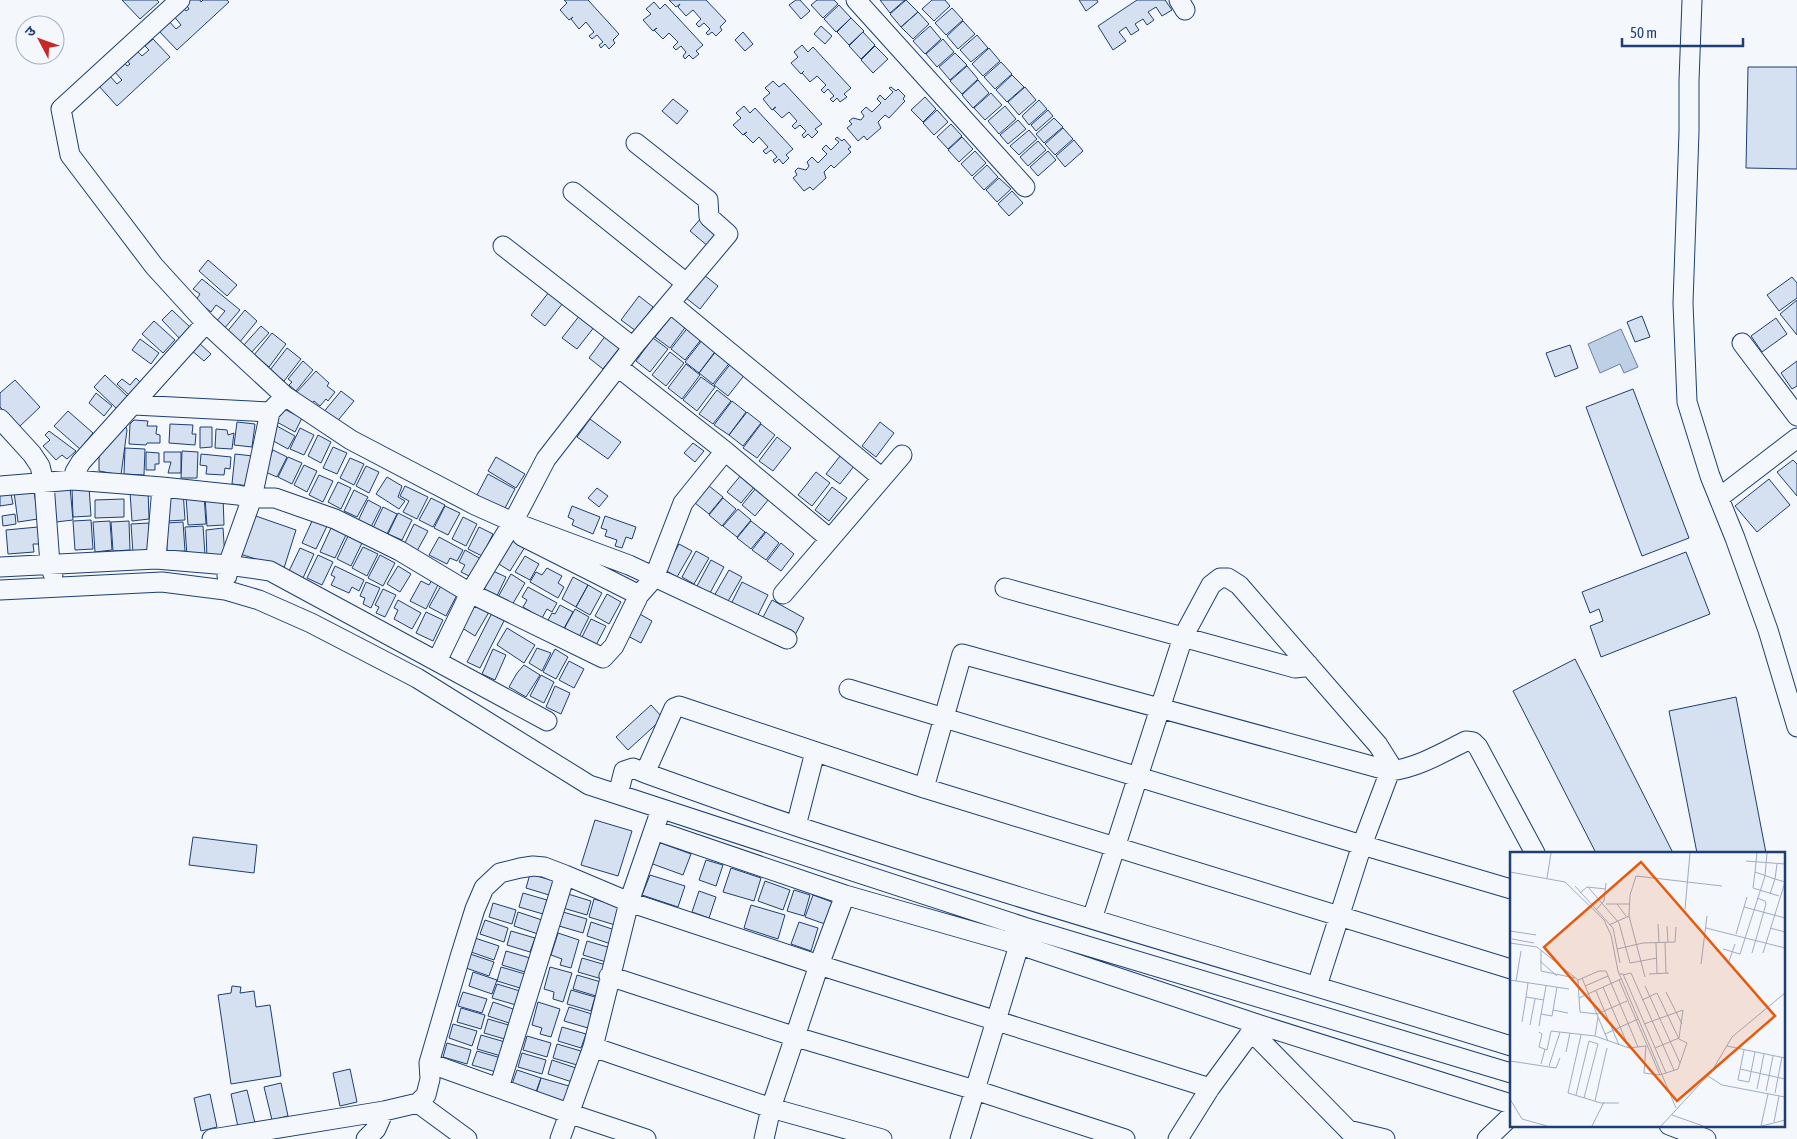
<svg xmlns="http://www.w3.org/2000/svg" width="1797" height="1139" font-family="'Asap Condensed','Noto Sans Devanagari',sans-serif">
<rect width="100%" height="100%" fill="#f4f7fb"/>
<path fill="#bed0e5" stroke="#687fa3" d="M1621 329 1638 367 1624 373 1620 364 1600 373 1588 344Z"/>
<path fill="#d5e0f0" stroke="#1d3f73" d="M122 0H157L159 2 140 19Z
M190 0H200L201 2 203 0H227L229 2 177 50 158 30 168 20 176 29 181 25 173 15 182 6 186 11 189 9 186 4Z
M564 0H588L619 34 613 40 615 43 609 49 605 44 601 48 599 45 603 42 597 35 592 39 589 36 594 32 586 22 579 29 571 19 573 17 569 20 560 10 567 3Z
M669 0H706L726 21 720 27 722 30 716 36 712 32 708 35 706 33 710 29 704 23 699 27 696 24 701 19 693 10 686 16 678 7 680 4 676 7Z
M796 0H800L810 11 801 19 789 5Z
M817 0H834L838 4 823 18 811 5Z
M880 0H905L890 13Z
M906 0 918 12 901 27 890 14Z
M932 0H945L950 6 934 21 922 9Z
M1079 0H1097L1098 2 1086 11Z
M1137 0H1165L1172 10 1162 16 1156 7 1148 12 1154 20 1147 25 1143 19 1135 24 1139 30 1131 35 1126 27 1119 32 1126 41 1113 50 1098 26Z
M654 2 660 9 665 4 703 45 696 51 699 54 693 59 689 55 685 59 683 56 686 52 681 46 676 50 673 47 678 42 669 33 663 39 654 30 657 28 653 31 643 20 651 14 646 9Z
M839 5 851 18 836 32 824 19Z
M952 8 963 20 946 35 935 23Z
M918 12 929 24 913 39 901 27Z
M851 18 864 31 849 45 837 32Z
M963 21 975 34 958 49 947 36Z
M821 26 832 36 825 44 814 34Z
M930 26 941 39 925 54 913 41Z
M743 32 753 44 745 51 735 40Z
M863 32 875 45 861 59 849 46Z
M977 35 988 48 971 62 960 50Z
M153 39 170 57 117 106 98 85 109 75 117 84 122 80 113 70 123 61 127 66 130 64 126 59 136 50 142 56 149 50 145 46Z
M943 39 954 52 937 67 926 54Z
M802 45 808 52 813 47 851 88 844 94 847 97 840 102 837 98 833 102 830 99 834 96 828 89 824 93 821 90 826 85 817 76 810 82 802 73 804 71 801 74 791 63 798 57 794 52Z
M875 46 888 59 873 73 861 60Z
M989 48 1000 61 983 76 972 64Z
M955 53 967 65 950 80 939 67Z
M1001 62 1012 74 995 89 984 77Z
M967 66 978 79 962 94 950 81Z
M1748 67H1797V169L1746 168Z
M1012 75 1024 87 1007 102 996 90Z
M978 80 989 93 973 108 962 95Z
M773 81 779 87 784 83 822 124 815 129 818 132 812 138 808 134 804 138 802 135 806 131 800 125 795 129 792 126 797 121 789 112 782 118 773 109 776 107 772 110 763 99 770 93 765 88Z
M891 87 896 91 898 89 905 96 903 99 905 101 889 118 885 115 878 122 881 128 867 140 864 136 858 141 847 128 852 124 849 121 853 118 861 120 864 116 861 112 866 107 872 112 881 103 877 99 880 95 885 100 893 92 889 88Z
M1025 87 1036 100 1019 115 1008 102Z
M991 93 1002 105 985 120 974 108Z
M925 97 936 109 923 122 911 110Z
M673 99 688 111 677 124 662 111Z
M1039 100 1047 109 1029 125 1022 116Z
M744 106 750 113 755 108 793 149 786 155 789 158 783 164 779 159 775 163 773 160 777 157 771 150 766 154 763 151 768 147 759 137 753 143 744 134 747 132 743 135 733 125 741 118 736 113Z
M1005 106 1016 119 999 134 988 121Z
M937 110 948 122 934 135 923 123Z
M1048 110 1053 116 1036 131 1031 125Z
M1054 118 1063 127 1044 143 1036 134Z
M1018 120 1026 129 1008 144 1000 135Z
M951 124 962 136 948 149 937 137Z
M1063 128 1073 139 1055 155 1045 144Z
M1029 130 1037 139 1019 155 1010 146Z
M837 137 842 141 844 139 851 147 848 149 851 152 834 168 831 165 824 172 826 178 813 190 810 187 804 191 793 178 797 175 795 171 798 168 806 170 809 166 807 162 812 157 818 163 827 154 822 149 826 145 831 150 839 142 835 139Z
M962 137 973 149 959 162 948 150Z
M1074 140 1083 151 1065 167 1056 156Z
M1038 141 1046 150 1028 166 1020 157Z
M975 151 986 163 972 176 961 164Z
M1048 151 1056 160 1038 176 1030 167Z
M987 165 998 177 984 190 973 178Z
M999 178 1011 189 997 202 986 190Z
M1012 191 1023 203 1009 216 998 204Z
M701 218 719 234 709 247 690 231Z
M208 260 237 285 227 296 199 271Z
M704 275 718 286 700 309 686 298Z
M1792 277 1797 283V298L1779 311 1767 295Z
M202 279 240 310 223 330 215 323 225 311 216 305 211 312 196 300 200 294 193 289Z
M549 292 563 303 545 326 531 315Z
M639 296 653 307 636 331 621 320Z
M1797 300V335L1780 314Z
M172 310 193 330 182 341 162 320Z
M245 310 257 321 239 343 226 333Z
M673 314 687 325 670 348 655 337Z
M580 315 595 326 577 349 562 338Z
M1642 316 1650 337 1635 342 1627 322Z
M1776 318 1787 334 1762 352 1751 336Z
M154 321 175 340 163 353 142 334Z
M261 326 269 333 251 353 243 346Z
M689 326 703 337 685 360 671 349Z
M272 333 286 344 269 367 254 355Z
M606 335 621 346 603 369 589 358Z
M653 338 668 349 650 372 636 361Z
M140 339 159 353 151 364 132 350Z
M703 339 717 349 699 373 685 362Z
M198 342 211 354 204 361 191 350Z
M1570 345 1578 368 1555 377 1546 353Z
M287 348 301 359 284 381 270 370Z
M717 350 731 361 713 384 699 373Z
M670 352 684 363 666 386 652 375Z
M303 361 313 370 296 391 289 385 292 382 288 379Z
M1797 361V386L1792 389 1781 373Z
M732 362 746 373 728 396 714 385Z
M686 364 700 375 682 399 668 388Z
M316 371 329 383 327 386 335 392 328 401 326 399 320 406 314 401 309 406 295 394Z
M105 375 128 397 117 409 94 387Z
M701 377 715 387 697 411 683 400Z
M136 378 141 383 130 396 117 384 122 379 130 385Z
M15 380 40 407 19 427 0 407V393Z
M1633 389 1689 538 1642 556 1586 407Z
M717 390 731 401 713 424 699 414Z
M341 391 354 401 335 424 322 414Z
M96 393 112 406 104 416 89 403Z
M732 401 746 412 729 435 714 425Z
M282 408 302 418 295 432 275 421Z
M68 411 93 433 80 449 54 426Z
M747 412 761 423 743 446 729 435Z
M590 419 621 442 608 459 577 437Z
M134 420 148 421 147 426H157L156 434 160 435V443H147L146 445 129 444 130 424Z
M124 422 127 430 121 475 99 471V451Z
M237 422 255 424 252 447 234 445Z
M880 422 894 433 876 457 862 446Z
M170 424 193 425 192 434H196L195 445 169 443Z
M761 424 775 435 757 458 743 448Z
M275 425 295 436 288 449 268 438Z
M200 427H212V447L200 448Z
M300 428 314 435 304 455 290 449Z
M216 429 227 430 228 435 234 433 232 449 215 448Z
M49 431 76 451 67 459 62 455 56 460 43 446 50 440 45 435Z
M318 435 331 442 321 463 308 456Z
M777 437 791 448 773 471 759 461Z
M693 443 704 451 695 462 684 453Z
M333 447 347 453 337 474 323 468Z
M125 448 145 449 144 475 124 474Z
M273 450 287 457 277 477 263 471Z
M182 451 198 452 197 478H181Z
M844 451 858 461 840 484 826 474Z
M146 452 159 453V464H155V470H146Z
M164 452H181V473H168L171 462H164Z
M201 454 231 457 230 469 225 468 224 475 206 474 207 466 200 465Z
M235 454 253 456 250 486 232 484Z
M288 457 302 463 292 484 278 477Z
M496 457 525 474 516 488 488 471Z
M350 458 364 464 354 485 340 478Z
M1793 460 1797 464V496L1777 472Z
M304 465 317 471 307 492 294 485Z
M366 466 379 472 369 493 356 486Z
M816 472 830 483 812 506 798 495Z
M488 474 515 489 504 510 477 495Z
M319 475 333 481 323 502 309 495Z
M741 475 755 486 741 503 727 492Z
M387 477 402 486 398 497 405 501 399 509 376 494Z
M1769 479 1790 505 1757 532 1735 506Z
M338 482 351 488 341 509 328 502Z
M405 486 428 497 417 519 403 512 409 501 400 496Z
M709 486 723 497 709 514 695 503Z
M70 487 73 520 56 522 53 488Z
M89 487 91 516 73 517 72 488Z
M832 487 847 498 829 521 815 510Z
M597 488 608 496 599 507 588 498Z
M756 488 769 499 755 516 742 505Z
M34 490 38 519 18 522 14 492Z
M148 490 149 519 132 521 130 492Z
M183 490 185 520 167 521 166 492Z
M354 490 368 497 357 517 344 511Z
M11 494 13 504 0 506V495Z
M204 495 206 524 188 525 186 496Z
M223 496 224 525 207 526 205 497Z
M431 498 445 505 433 527 419 520Z
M723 498 736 509 722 526 709 515Z
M124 499V517L95 518V500Z
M368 500 381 507 371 527 358 521Z
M445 506 460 513 448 535 434 528Z
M572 506 600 517 593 534 572 525 574 520 568 517Z
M383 507 397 514 387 534 373 528Z
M738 509 751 520 737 537 723 526Z
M398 513 412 520 402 540 388 534Z
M15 514 16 524 3 526 2 516Z
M250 514 296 530 284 568 237 553Z
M605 516 636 527 632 539 626 537 622 548 615 546 617 540 605 536 607 530 601 528Z
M463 517 477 524 466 546 452 539Z
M313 519 327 526 316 549 302 543Z
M91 520 93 549 75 550 73 521Z
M110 521 112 550 95 552 93 522Z
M129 521 130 550 113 551 111 522Z
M751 521 765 532 751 549 737 538Z
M183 522 185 551 167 552 166 523Z
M149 523 151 552 133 553 131 524Z
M414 524 428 531 417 551 404 545Z
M203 526 205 555 187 556 185 527Z
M38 527 40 544H33L34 552 8 554 6 530Z
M479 527 493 534 482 556 468 549Z
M223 528 225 558 207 559 206 530Z
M331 528 346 535 335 558 320 552Z
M766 532 779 543 766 560 752 550Z
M348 536 362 543 351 566 337 559Z
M439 537 463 550 457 561 450 558 447 564 429 555Z
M508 538 525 547 510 571 494 561Z
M781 543 794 554 781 571 767 561Z
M679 544 692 551 677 577 665 570Z
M363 547 378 554 367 576 352 568Z
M300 548 314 554 303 578 289 571Z
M465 550 481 559 471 577 461 572 465 565 459 562Z
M696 551 709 558 694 584 682 577Z
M1686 552 1710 614 1601 657 1590 626 1603 621 1599 609 1590 613 1582 592Z
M318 555 333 562 322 585 307 578Z
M380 555 395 563 383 586 368 578Z
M525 556 539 564 530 580 515 572Z
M711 560 724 567 710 593 697 586Z
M335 566 364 580 359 591 352 587 349 593 331 585 335 577 331 575Z
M398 566 411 574 400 592 387 584Z
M547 568 562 576 558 583 564 587 558 598 530 582 536 572 542 575Z
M729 570 742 577 727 603 714 596Z
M493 571 506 577 496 598 483 592Z
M511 574 525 583 512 605 498 597Z
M573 577 588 585 576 607 562 599Z
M432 580 439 583 426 609 410 601 421 581 429 585Z
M366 582 380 588 371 608 363 604 365 598 360 596Z
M742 582 768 595 756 619 730 606Z
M442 584 458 593 446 616 429 607Z
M588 585 602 593 590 615 576 607Z
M528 587 557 603 552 612 547 609 542 618 523 607 527 600 522 597Z
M383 589 396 595 385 617 376 613 379 607 375 605Z
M607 594 621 602 609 624 595 616Z
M398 600 421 613 412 629 394 619 398 610 394 608Z
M772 600 804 618 794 637 762 619Z
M473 602 489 612 475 636 459 626Z
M560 605 573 612 563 630 547 622 552 613 555 614Z
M575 609 589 617 578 639 563 631Z
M426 612 443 620 433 641 416 633Z
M492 613 505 619 480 668 467 662Z
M638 613 652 621 641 643 626 635Z
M591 619 606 626 594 649 580 641Z
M507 628 535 645 524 663 497 645Z
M537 648 551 653 542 671 529 663Z
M493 649 506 655 495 680 482 674Z
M555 649 568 657 556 679 543 672Z
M1575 659 1673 853H1596L1513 691Z
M569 661 584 669 574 688 559 680Z
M524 665 540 675 526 697 509 687 517 673Z
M541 675 554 682 544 703 530 696Z
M555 686 570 693 561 714 546 707Z
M1736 697 1766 853H1697L1669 711Z
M651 705 663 718 628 750 616 737Z
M595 820 632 831 618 876 581 865Z
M193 837 257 845 254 873 189 865Z
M658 842 691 854 683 875 650 863Z
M706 860 723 865 716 886 699 880Z
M731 868 761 878 754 901 723 892Z
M530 874 554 881 549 895 526 888Z
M650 875 685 886 678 907 642 895Z
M765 881 790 890 783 910 758 901Z
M794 890 810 895 804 916 787 911Z
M699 891 716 897 709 918 692 912Z
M523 893 547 900 543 914 519 907Z
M568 894 591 901 587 915 563 908Z
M813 895 832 902 825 924 805 917Z
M594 899 621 907 615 925 589 917Z
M493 903 516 910 512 924 489 917Z
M751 905 785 915 778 939 744 928Z
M518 912 542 920 538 934 514 926Z
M563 912 587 919 583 933 559 926Z
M485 920 508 928 504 942 480 934Z
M591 922 615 930 611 944 587 936Z
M799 922 818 928 811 951 791 944Z
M511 931 535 938 530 952 507 945Z
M558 933 579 940 571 968 560 965 562 959 551 955Z
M475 938 499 946 494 960 471 952Z
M587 941 611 948 606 962 583 955Z
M506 951 530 958 525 972 502 965Z
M470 954 494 962 489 976 466 968Z
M582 958 606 965 602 979 578 972Z
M501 967 525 974 520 988 497 981Z
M550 967 572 973 563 1002 553 999 554 992 544 989Z
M473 972 497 980 492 994 469 986Z
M577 975 601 982 596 996 573 989Z
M497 984 520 991 516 1005 492 998Z
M232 986 241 987 240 993 254 991 256 1007 270 1005 281 1076 231 1084 218 995 231 993Z
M571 990 595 997 591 1011 567 1004Z
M463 992 487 999 482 1013 458 1006Z
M493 1002 516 1010 512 1024 488 1016Z
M538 1002 560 1009 551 1037 540 1034 542 1028 532 1025Z
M569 1007 592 1014 588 1028 564 1021Z
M461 1008 485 1015 481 1029 457 1022Z
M488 1019 512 1026 508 1040 484 1033Z
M453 1024 477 1031 472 1046 449 1038Z
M562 1027 586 1034 581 1048 558 1041Z
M481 1035 505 1042 501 1056 477 1049Z
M527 1036 551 1043 547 1057 523 1050Z
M447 1043 471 1050 467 1064 443 1057Z
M557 1044 581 1051 577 1065 553 1058Z
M477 1051 501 1058 496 1072 472 1065Z
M522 1053 546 1060 542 1074 518 1067Z
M552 1060 576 1068 572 1082 548 1074Z
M350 1069 357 1102 340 1106 333 1073Z
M517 1070 541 1078 536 1092 512 1084Z
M541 1078 569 1086 563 1104 535 1097Z
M281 1083 288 1116 272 1120 264 1087Z
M247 1090 255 1123 238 1127 231 1094Z
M210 1094 217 1127 201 1131 194 1098Z"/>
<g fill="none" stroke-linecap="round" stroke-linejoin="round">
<g stroke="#1d3f73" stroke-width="21">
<path id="minor" d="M180 0 61 109 70 155 154 266 206 323 285 396 351 440 475 505 513 522 629 565 787 639
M856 0 1025 187
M1179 0 1185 10
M1692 0 1689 81V132L1683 303 1687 402 1710 476 1735 538 1768 630 1797 727
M573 192 686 283
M503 246 633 347
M670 303 882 478
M1742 343 1797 416
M618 367 725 451 830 539
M134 405 270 412
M0 419 32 454 40 466 44 483 50 564 53 574
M73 480 75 472 81 462 206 323
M0 486 73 480 162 487 238 495 252 498H275L335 519 400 551 470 593 603 658 614 646 639 595 654 578 683 503 725 451
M1720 497 1797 438
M522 536 639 595
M156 559 162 487
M0 567 156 559 228 565 270 571 547 721
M227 576 228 565 252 498 270 412 285 396
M1005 588 1295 668 1304 667 1308 664
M0 590 162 582 225 590 259 600 311 623 417 678 589 785 1024 927 1511 1073
M783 594 902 455
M437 661 470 593 513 522 546 459 633 347 728 234 709 217 708 200 636 143
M849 689 1362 845 1511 889
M645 773 674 708 679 706 924 788 1511 969
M924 788 962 654 1390 771C1417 768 1442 753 1466 741L1473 742 1478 747 1535 853
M618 794 624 771 633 768 645 773C695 791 745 809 796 826 1032 904 1273 972 1511 1046
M796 826 815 752
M654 830 845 895 1020 945 1257 1024 1511 1104
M1092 919 1183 637 1211 585 1220 578H1228L1239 585 1378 745 1390 764V771L1362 845 1317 986
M609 976 796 1037 975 1090 1125 1139
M1251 1031 1357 1139
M593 1047 771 1108 882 1139
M429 1063 568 1113 646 1139
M499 1088 565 875
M418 1103 467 1139
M1669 1125 1706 1139
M1348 1130 1385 1139
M212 1139 384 1111 418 1103 426 1095 430 1079 429 1063 460 957 475 909 484 888 500 873 520 868 533 866 544 867 565 875 629 902 819 965 1210 1088
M366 1139 376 1129 384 1111
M560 1139 593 1047 629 902 658 818
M764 1139 771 1108 819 965 845 895
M960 1139 1023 932
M1178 1139 1210 1088 1257 1024
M1487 1139 1511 1116"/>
</g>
<use href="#minor" stroke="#f4f7fb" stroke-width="19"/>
</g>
<g transform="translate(1510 852)">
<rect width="275" height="275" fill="#f4f7fb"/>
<path fill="none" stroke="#9eadc5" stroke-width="1" d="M236 9 275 12M267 12 265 27 245 20 243 36 269 44M0 20 55 30 94 68 101 83 108 119 166 256M245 20 247 1M37 26 41 1M65 34 103 76 110 111M78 35 109 71 120 111 147 106M70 41 77 35 96 37M260 42 265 27 275 30M96 52H119M107 52 116 64M234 55 275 66M175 57 180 1M86 58 94 49 96 31M148 72 149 90M99 73 119 64M157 74 158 90M196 76 275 96M260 76 275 80M0 79 26 83M226 82 237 45M2 87 24 91M155 90 156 121M0 91 27 95 68 128 89 119H96L128 195M146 91 147 121M107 97 133 91 165 90 166 75M213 97 230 102 255 24 257 1M31 99V119L65 126M242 101 256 52 255 49 247 46M253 101 275 30M30 109 47 124M191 112 197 64M218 112 225 92M109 122H113L156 221M139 122 159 121M113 123 121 121 164 218M135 125 119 64 120 43 126 24 212 34M72 126 98 189M111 127 69 146 70 160 87 162 117 149M0 128 59 137M68 128 69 146M109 128 150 223M6 129 11 99M18 131 16 145 34 148M75 134 98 124M135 134 170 211M93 135 119 196M86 139 109 193M156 140 172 172M132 148 147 141 169 187 177 191 168 217 150 223 134 221 136 194M43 158 58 161M31 162 42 164 47 135M88 165 85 184 119 196 136 194M12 170 16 145M134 172 173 158 169 186 145 196M20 173 25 147M29 174 36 134M29 180 32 182 29 195 37 198 41 179 85 184M95 182 128 167M71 183 58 241 91 251H109M217 194 275 206M234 198 228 228 239 230 245 200M56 200 60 181M0 209 46 216 50 206M31 212 35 197M39 214 50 180M230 217 275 227M198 224 212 233 275 245M247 237 254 202M256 239 263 204M265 241 272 205M66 243 79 189M74 246 88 192 79 189M0 247 12 267 37 274M85 249 97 196M162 263 193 274M264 270 269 244M82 274 94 250M151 274 202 219 222 185 275 141M251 274 258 242M252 274 275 268"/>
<path fill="#e8590c" fill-opacity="0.15" stroke="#e8590c" stroke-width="2.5" d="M131 10 265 164 167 249 34 95Z"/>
<rect width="275" height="275" fill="none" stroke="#1d3f73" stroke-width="2.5"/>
</g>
<g transform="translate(40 40) rotate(311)"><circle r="24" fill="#f4f7fb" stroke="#9eadc5"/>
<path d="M0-4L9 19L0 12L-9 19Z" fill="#c62828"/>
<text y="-8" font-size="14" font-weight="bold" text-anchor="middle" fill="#1d3f73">उ</text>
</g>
<path d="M1622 38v8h121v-8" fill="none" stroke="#1d3f73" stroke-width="2.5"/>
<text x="1630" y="38" font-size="15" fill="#1d3f73" stroke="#f4f7fb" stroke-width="4" paint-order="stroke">50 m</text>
</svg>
